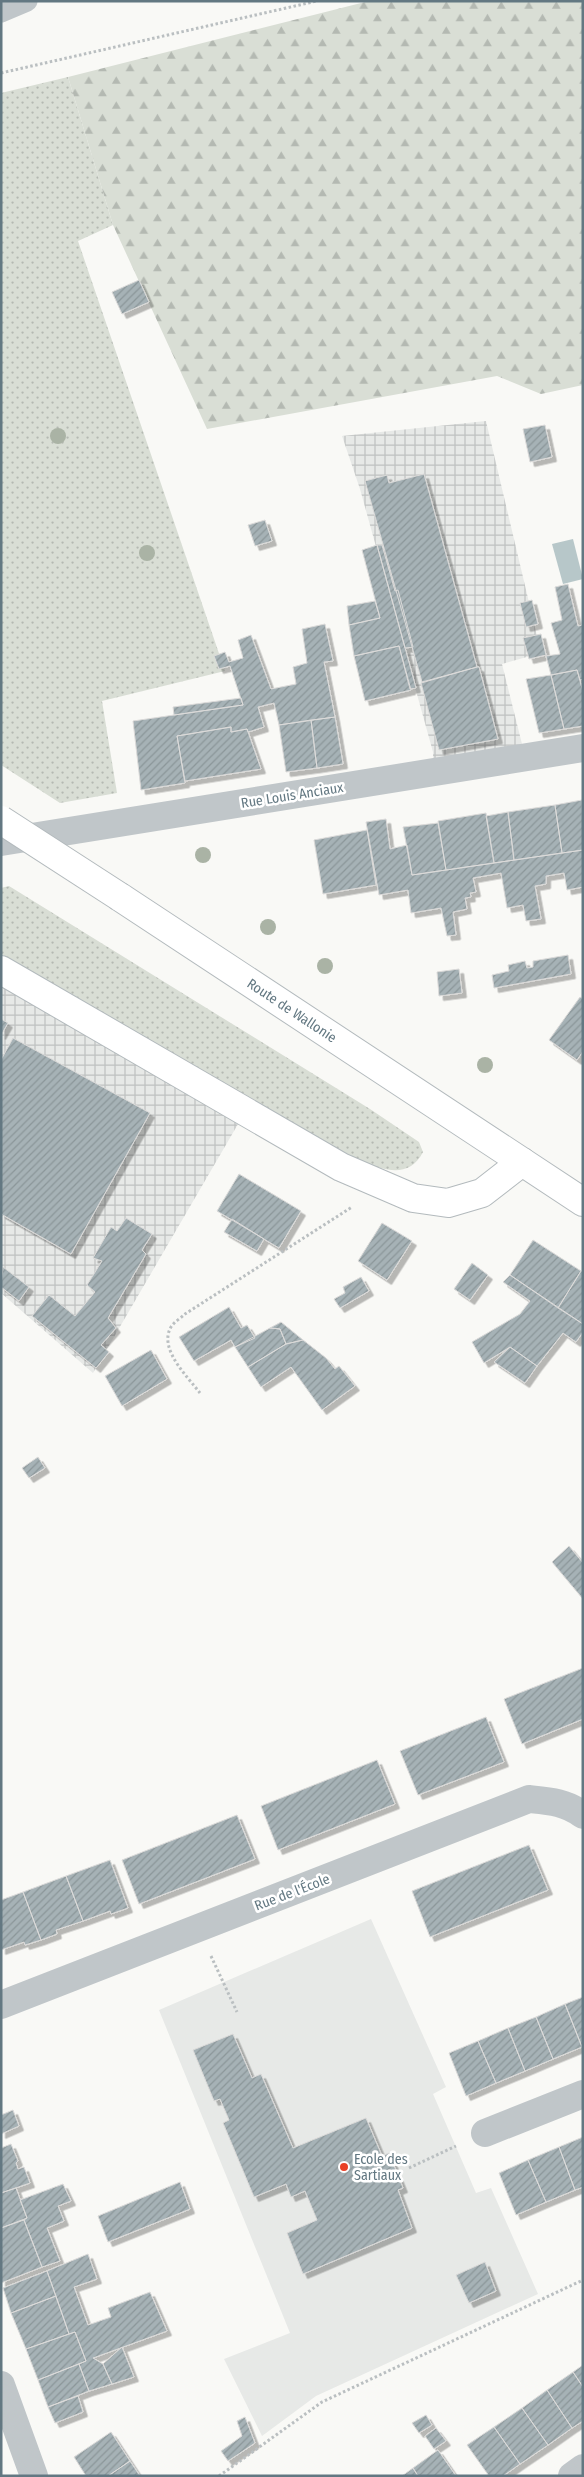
<svg xmlns="http://www.w3.org/2000/svg" width="584" height="2477" font-family="'Fira Sans Condensed',sans-serif">
<defs>
<pattern id="industrial-grid" width="8" height="8" patternUnits="userSpaceOnUse" patternTransform="scale(1.25)"><rect width="8" height="8" fill="#e7e9e7"/><path d="M0 4h8M4 0v8" fill="none" stroke="#bfc2c1"/></pattern>
<pattern id="grass-dots" width="8" height="8" patternUnits="userSpaceOnUse" patternTransform="scale(1.25)"><rect width="8" height="8" fill="#d9ded5"/><path d="M2 2h.1M6 6h.1" fill="none" stroke="#b4b9b2" stroke-width="1.8" stroke-linecap="round"/></pattern>
<pattern id="forest-firs" width="22" height="20" patternUnits="userSpaceOnUse" patternTransform="scale(1.25)"><rect width="22" height="20" fill="#d9ded5"/><path d="M5 1l3.5 6h-7zM16 11l3.5 6h-7z" fill="#b4b9b2"/></pattern>
<pattern id="building-hatch" width="6" height="6" patternUnits="userSpaceOnUse" patternTransform="scale(1.25)"><rect width="6" height="6" fill="#a6b2b6"/><path d="M-1 1l2-2M0 6l6-6M5 7l2-2" fill="none" stroke="#8b9699"/></pattern>
<filter id="shadow"><feDropShadow dx="4.5" dy="4.5" stdDeviation="0" flood-color="#0004"/></filter>
</defs>
<rect width="100%" height="100%" fill="#f9f9f6"/>
<path fill="#e7e9e7" d="M371 1919 446 2087 433 2094 476 2193 491 2188 538 2294 316 2396 262 2436 224 2359 290 2333 159 2010Z"/>
<path fill="url(#industrial-grid)" d="M486 421 541 653 502 664 525 756 433 771V752L360 489 342 436Z
M1 981 241 1119 93 1373 1 1293Z"/>
<path fill="url(#grass-dots)" d="M68 77 113 225 78 241 225 671 102 701 117 793 60 803 1 765V93Z
M9 886 370 1109 419 1142 423 1152C404 1189 363 1160 335 1148L1 954V888Z"/>
<path fill="url(#forest-firs)" d="M369 1H583V385L541 394 497 376 207 429 113 225 68 77Z"/>
<path fill="#b7c7c9" d="M573 539 583 579 563 584 552 544Z"/>
<path fill="url(#building-hatch)" stroke="#dbdad9" filter="url(#shadow)" d="M139 280 149 302 122 314 112 292Z
M545 425 552 457 530 462 523 429Z
M424 474 477 667 422 682 365 481 387 475 389 483Z
M265 520 272 541 255 546 248 525Z
M377 545H382L395 591 398 590 413 647 405 648Z
M377 545 416 688 410 689 399 646 354 656 349 625 380 618 362 550Z
M568 584 578 626 583 625V679L580 680 577 670 551 675 546 656 560 654 551 623 562 620 555 587Z
M532 600 538 624 526 627 520 603Z
M375 601 380 618 349 625 347 606Z
M325 624 333 661 324 662 335 717 279 725 274 703 258 707 264 727 248 732 247 729 231 732V727L177 736 185 783 141 790 133 721 243 705 230 666 219 669 214 656 225 652 229 662 243 658 238 640 251 635 271 689 296 684 293 667 307 663 302 629Z
M541 634 546 655 529 659 523 638Z
M399 646 411 690 365 701 354 656Z
M477 667H479L498 739 439 750 421 683Z
M577 670 583 692V726L564 729 551 675Z
M551 675 564 729 539 733 526 679Z
M241 698 243 705 174 715 173 707Z
M335 717 343 764 317 768 311 720Z
M311 720 317 768 286 772 279 725Z
M231 727V732L247 729 261 769 185 781 177 736Z
M582 800 583 850 562 853 555 805Z
M555 805 562 853 514 860 508 812Z
M508 812 514 860 494 863 486 816Z
M486 813 494 863 446 870 438 821Z
M386 819 390 849 407 845 412 875 583 850V887L567 890 564 873 546 876V884L535 886 541 919 526 921 523 905 507 908 501 873 473 878 476 892 470 893 471 897 465 898 467 909 453 912 456 935 447 936 441 908 411 913 408 890 379 895 366 822Z
M438 823 446 870 412 875 403 827Z
M367 830 376 885 323 894 314 840Z
M568 955 571 974 494 988 492 975 509 971 508 965 525 961 527 968 533 967V961Z
M459 969 462 993 439 996 437 972Z
M580 997 583 999V1051L577 1060 549 1040Z
M1 1019 8 1023 1 1035Z
M13 1038 150 1113 71 1254 1 1214V1060Z
M239 1174 301 1211 279 1248 217 1211Z
M126 1218 152 1234 142 1250 146 1254 108 1318 116 1328 101 1345 109 1352 96 1368 32 1316 49 1295 75 1316 95 1292 87 1285 102 1261 93 1258 111 1227 117 1231Z
M232 1219 264 1239 257 1251 224 1232Z
M382 1223 412 1241 387 1280 358 1261Z
M533 1240 581 1271 558 1308 510 1275Z
M472 1263 488 1275 470 1300 454 1289Z
M3 1267 29 1287 19 1301 1 1287Z
M581 1271 583 1273V1324L558 1308Z
M510 1275 583 1324V1332L576 1342 563 1333 537 1366 510 1347 484 1363 472 1342 520 1314 530 1301 503 1282Z
M361 1277 369 1291 340 1308 334 1299 345 1293 343 1287Z
M229 1307 241 1328 247 1325 255 1338 235 1347 231 1340 194 1361 179 1337Z
M281 1322 303 1340 286 1344 280 1329 270 1328Z
M270 1328 280 1329 286 1344 248 1367 235 1347Z
M303 1340 326 1358 335 1369 339 1366 355 1386 322 1410 291 1367 261 1387 248 1367 286 1344Z
M510 1347 537 1366 525 1383 494 1362Z
M151 1350 167 1379 122 1406 105 1376Z
M38 1457 45 1468 29 1478 22 1468Z
M569 1546 583 1563V1599L552 1562Z
M583 1668V1719L522 1744 504 1699Z
M486 1717 504 1762 418 1795 400 1751Z
M377 1760 395 1804 278 1850 261 1806Z
M237 1815 255 1859 139 1904 122 1860Z
M529 1845 548 1890 430 1937 412 1891Z
M110 1860 128 1908 111 1914 110 1911 83 1921 66 1876Z
M66 1876 83 1921 56 1930 57 1934 41 1940 23 1892Z
M23 1892 41 1940 25 1945 24 1942 1 1950V1900Z
M583 1997V2047H582L565 2004Z
M565 2004 582 2047 553 2059 536 2017Z
M536 2017 553 2059 525 2071 508 2028Z
M508 2028 525 2071 496 2083 478 2041Z
M233 2034 252 2078 261 2074 293 2148 366 2118 382 2156 389 2153 403 2188 398 2190 412 2228 303 2274 287 2233 317 2220 305 2191 291 2197 286 2184 254 2197 223 2123 229 2120 220 2099 214 2101 193 2050Z
M478 2041 496 2083 466 2096 449 2053Z
M13 2110 19 2126 1 2134V2115Z
M583 2137V2187L575 2190 559 2147Z
M11 2144 18 2161 16 2163 18 2169 24 2167 30 2183 1 2193V2148Z
M559 2147 575 2190 546 2202 528 2160Z
M528 2160 546 2202 516 2215 499 2173Z
M180 2182 190 2209 108 2242 98 2216Z
M63 2184 71 2201 58 2206 64 2221 47 2228 60 2261 42 2267 24 2220 27 2218 20 2200Z
M16 2188 27 2218 1 2228V2193Z
M24 2220 42 2267 1 2283V2228Z
M88 2254 97 2279 74 2287 88 2325 111 2317 108 2308 150 2292 167 2331 93 2358 103 2364 112 2384 89 2391 79 2364 86 2361 75 2332 69 2334 47 2271Z
M485 2262 496 2291 469 2303 456 2275Z
M47 2271 56 2296 11 2313 3 2288Z
M56 2296 69 2334 26 2349 11 2313Z
M75 2332 86 2361 38 2380 26 2349Z
M122 2347 134 2377 112 2384 103 2364Z
M79 2364 89 2391 48 2407 38 2380Z
M583 2365V2387L573 2372Z
M573 2372 583 2387V2421L572 2428 547 2390Z
M547 2390 572 2428 548 2445 522 2408Z
M78 2396 83 2412 55 2423 48 2407Z
M522 2408 548 2445 520 2464 494 2427Z
M426 2415 432 2425 419 2433 412 2423Z
M245 2417 255 2443 228 2461 221 2451 242 2436 237 2421Z
M494 2427 520 2464 503 2476H489L467 2445Z
M436 2428 446 2441 434 2449 425 2436Z
M111 2432 130 2461 108 2476H86L74 2457Z
M438 2450 456 2476H418L413 2468Z
M130 2461 140 2476H108Z
M413 2468 418 2476H402Z"/>
<g fill="none" stroke-linecap="round" stroke-linejoin="round">
<g stroke="#b3babd" stroke-width="30">
<g id="primary">
<path id="s1" d="M120 897 583 1202"/>
<path d="M1 970 341 1167 413 1198 448 1203 482 1193 522 1162"/>
</g>
</g>
<path stroke="#babfc1" stroke-width="3" stroke-dasharray="2.5 2.5" stroke-linecap="butt" d="M1 73 317 1
M200 1393C188 1377 158 1349 171 1327 174 1322 181 1318 185 1314L352 1207
M211 1956 237 2012
M409 2168 456 2146
M219 2476 322 2402 583 2280"/>
<path stroke="#c0c6c9" stroke-width="21" d="M1 12 27 1"/>
<path stroke="#c0c6c9" stroke-width="28" d="M1 2005 529 1799C549 1801 566 1802 583 1815
M485 2133 583 2094
M1 2385 34 2476
M572 2476 583 2468"/>
<path stroke="#c0c6c9" stroke-width="28" d="M1 842 583 748"/>
<use href="#primary" stroke="#fff" stroke-width="28"/>
<g stroke="#b3babd" stroke-width="30" stroke-linecap="butt">
<path id="primary-bridge" d="M1 820 120 897"/>
</g>
<use href="#primary-bridge" stroke="#fff" stroke-width="28"/>
</g>
<g fill="#aab3a5">
<circle cx="58" cy="436" r="8"/>
<circle cx="147" cy="553" r="8"/>
<circle cx="203" cy="855" r="8"/>
<circle cx="268" cy="927" r="8"/>
<circle cx="325" cy="966" r="8"/>
<circle cx="485" cy="1065" r="8"/>
</g>
<circle fill="#e94026" stroke="#fff" stroke-width="2" cx="344" cy="2167" r="5"/>
<g text-anchor="middle" stroke-width="5" stroke-linejoin="round" paint-order="stroke">
<g font-size="14" fill="#637882" stroke="#fff">
<text transform="translate(292 795) rotate(-9)" y="5">Rue Louis Anciaux</text>
<text dy="5" stroke="none"><textPath href="#s1" startOffset="206">Route de Wallonie</textPath></text>
<text transform="translate(292 1892) rotate(-21)" y="5">Rue de l'École</text>
</g>
<g font-size="14" fill="#637882" stroke="#fff" text-anchor="start">
<text x="354" y="2164">Ecole des<tspan x="354" dy="16">Sartiaux</tspan></text>
</g>
</g>
<rect width="584" height="2477" fill="none" stroke="#637882" stroke-width="5"/>
</svg>
